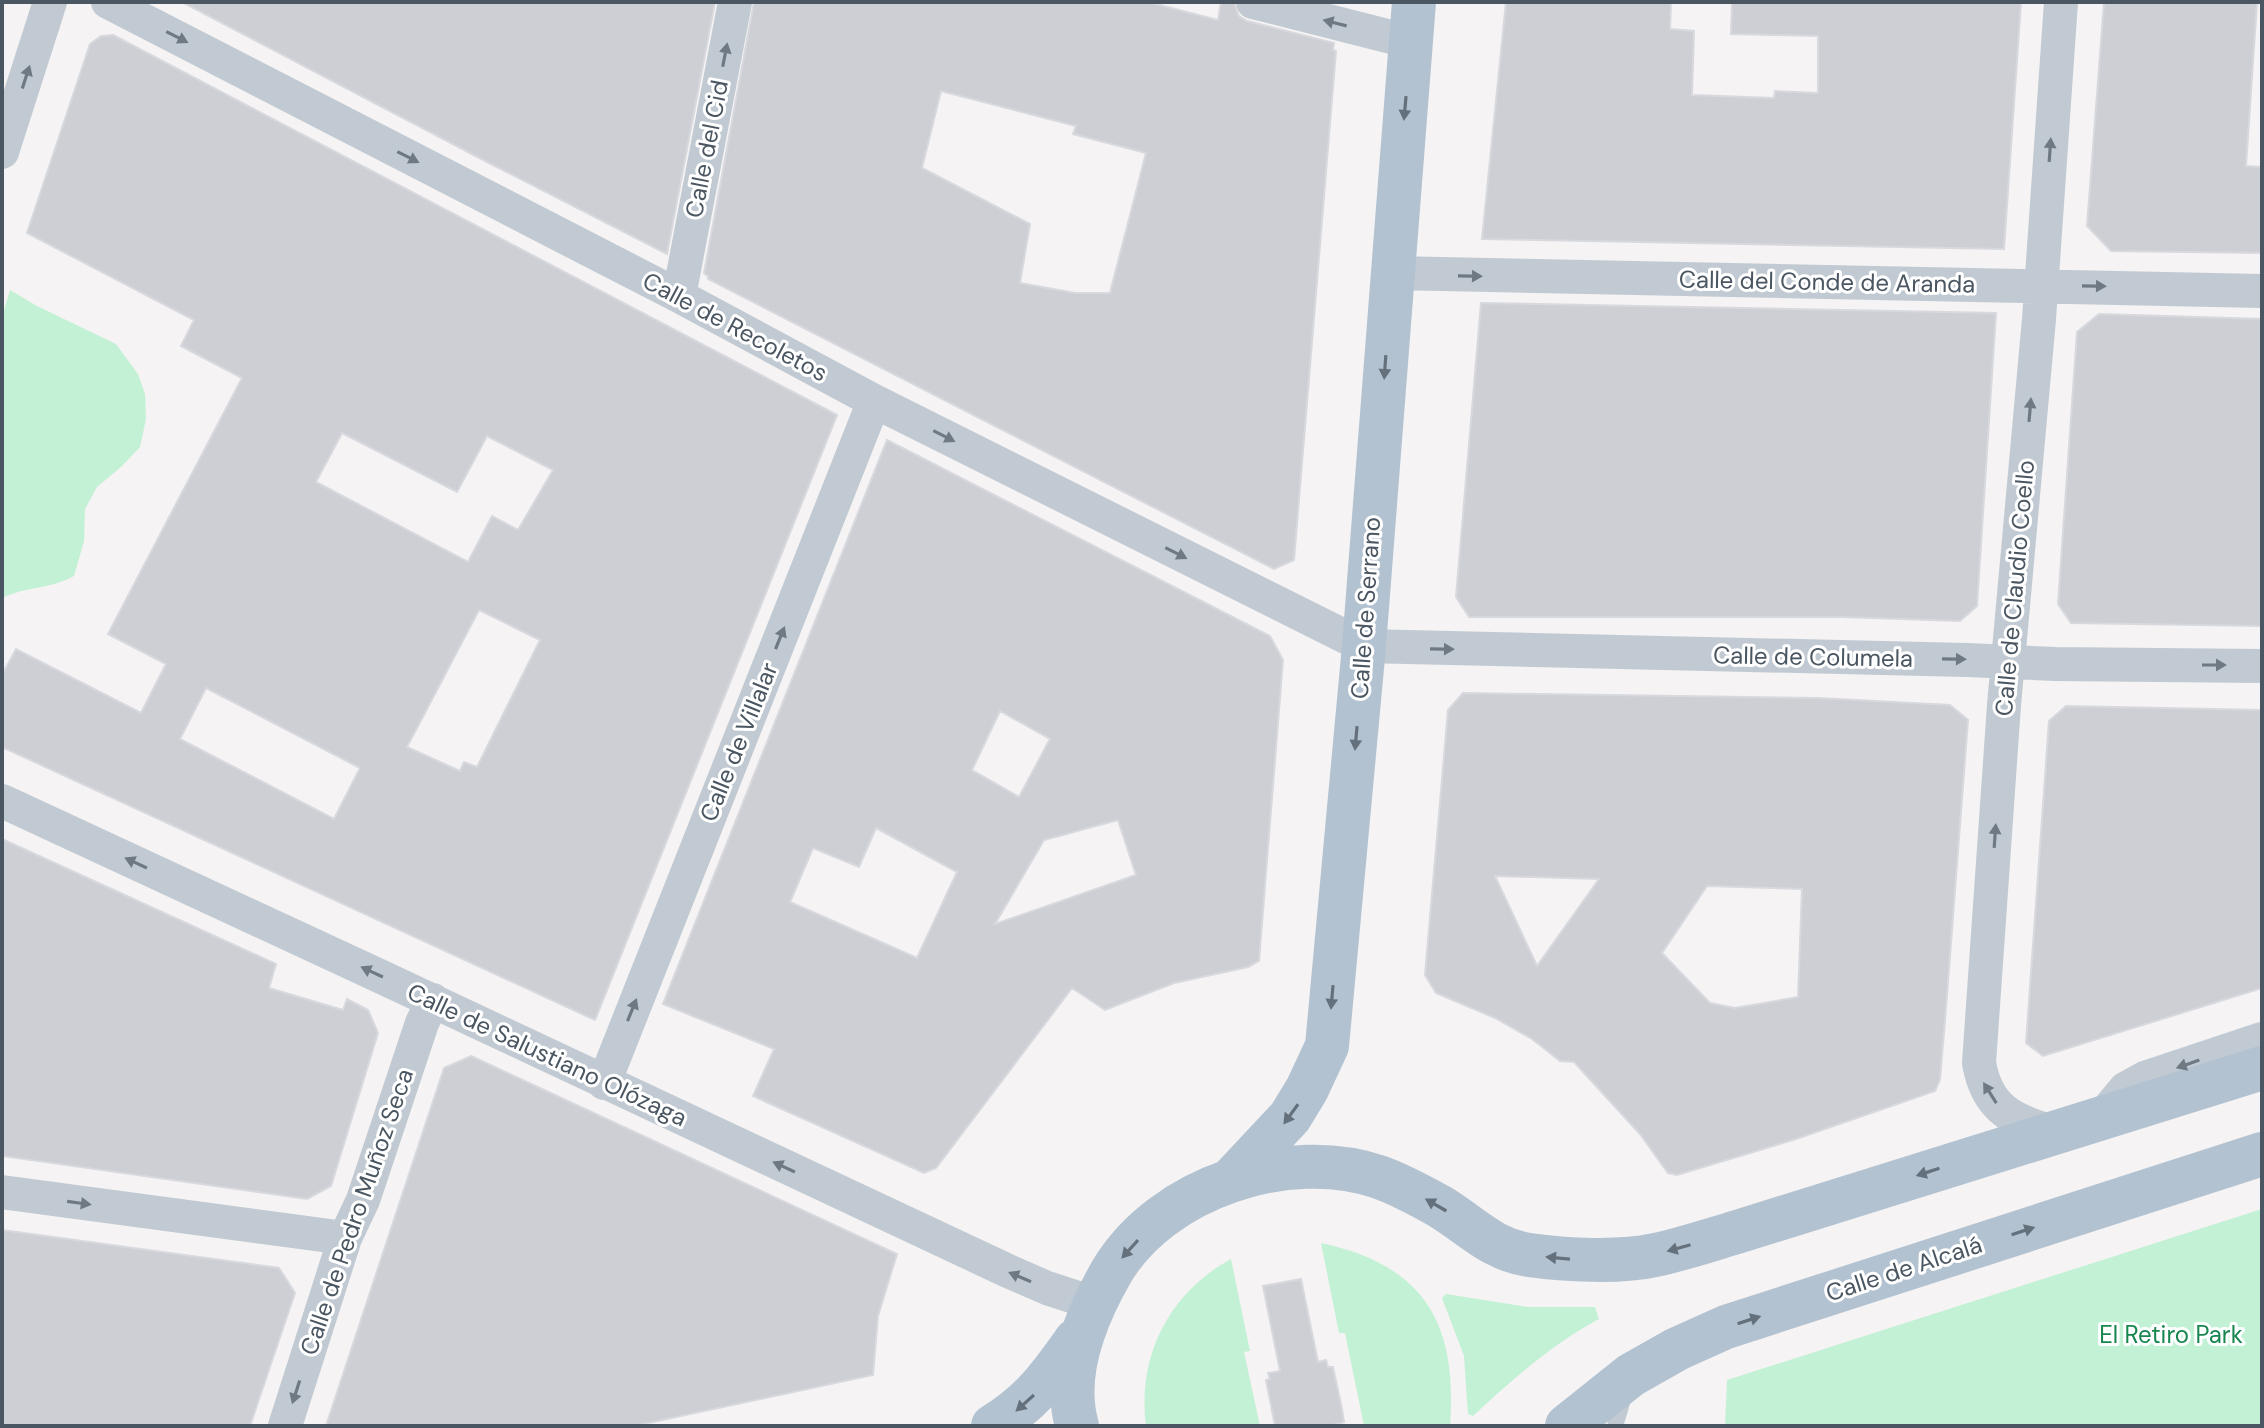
<svg xmlns="http://www.w3.org/2000/svg" width="2264" height="1428" font-family="'DM Sans',sans-serif">
<rect width="100%" height="100%" fill="#f5f3f3"/>
<path fill="#c3f1d5" d="M10 290 37 306 116 344 138 374 145 394 146 419 140 447 121 467 97 487 85 509 84 541 74 576C51 589 27 586 2 598V317Z
M2262 1209V1426H1725L1727 1380Z
M1321 1243C1424 1265 1458 1323 1450 1426H1364L1345 1333H1339Z
M1231 1259 1250 1351 1244 1352 1260 1426H1146C1137 1356 1169 1293 1231 1259Z
M1446 1294 1528 1307H1595L1599 1319C1552 1344 1512 1380 1473 1416L1468 1414 1464 1356 1442 1298Z"/>
<path fill="#cdcfd5" stroke="#d7d9de" stroke-width="2" fill-rule="evenodd" d="M182 2H715L667 254 489 163Z
M754 2H1148L1218 20 1221 2H1234L1239 16 1247 21 1334 43 1333 50 1336 51 1294 560 1274 569 708 279V276L704 273ZM941 91 1076 126 1073 134 1146 153 1110 293H1075L1020 283 1030 224 922 168Z
M1506 2H1671L1670 29 1694 31 1692 95 1774 98 1775 91 1818 93V36L1731 34 1732 2H2021L2004 249 1482 239Z
M2104 2H2257L2246 166 2262 167V253L2111 251 2087 226Z
M113 35 837 415 595 1020 2 747V675L16 649 141 713 166 664 108 634 242 378 181 346 194 320 27 233 90 44 101 36ZM342 433 457 492 487 436 553 470 518 530 492 516 468 562 316 482ZM479 610 540 640 477 767 464 762 460 771 407 747ZM206 688 360 768 334 819 180 739Z
M1481 303 1996 313 1977 606 1960 621 1841 617H1469L1456 597Z
M2099 314 2262 319V626L2071 623 2058 604 2077 332Z
M887 440 1270 636 1283 660 1259 961 1248 967 1174 983 1105 1010 1072 988 936 1168 924 1173 753 1096 774 1049 663 1004ZM1000 711 1050 739 1019 797 972 770ZM1118 820 1136 875 995 924 1044 840ZM876 828 957 872 917 958 790 902 813 848 859 867Z
M1463 693 1818 698 1950 705 1968 720 1946 1008 1940 1080 1935 1091 1796 1139 1677 1175 1668 1173 1640 1134 1574 1062 1560 1061 1532 1039 1495 1018 1436 993 1425 975 1448 710ZM1495 876 1599 879 1537 966ZM1707 886 1802 889 1798 997 1735 1008 1710 1003 1662 953Z
M2066 706 2262 710V988L2043 1056 2026 1043 2049 721Z
M2 839 276 964 269 988 343 1010 347 999 368 1010 378 1033 331 1186 307 1199 2 1156Z
M471 1056 897 1254 878 1316 873 1375 634 1426H326L444 1068Z
M2 1230 279 1268 295 1293 250 1426H2Z
M1301 1279 1318 1362 1326 1360 1328 1367H1333L1342 1409 1344 1422 1329 1426H1275L1266 1380 1270 1379 1268 1373 1280 1371 1263 1286Z"/>
<g fill="none" stroke-linecap="round" stroke-linejoin="round">
<path stroke="#c1cad2" stroke-width="16" d="M1615 1426 1625 1393"/>
<path stroke="#c1cad2" stroke-width="34" d="M108 2 679 296 874 401 1364 646 1967 660 2055 664 2262 666
M1253 2 1411 42
M2 152 50 2
M1392 273 2262 291
M679 296 735 2
M2 801C338 956 674 1113 1008 1271L1047 1288 1093 1303
M604 1083 874 401
M2101 1118 2125 1089 2145 1078 2262 1039
M2054 1132C2013 1121 1987 1109 1979 1063L2004 705 2039 319 2061 2
M2 1192 345 1238
M285 1426 345 1238 363 1200 422 1023 433 1000"/>
<path stroke="#b3c2d1" stroke-width="44" d="M1230 1181 1290 1117 1307 1089 1327 1046 1364 646 1414 2
M993 1426C1032 1402 1050 1377 1076 1340
M1077 1426C1062 1373 1086 1316 1112 1271 1162 1187 1289 1146 1379 1177 1399 1184 1421 1196 1439 1206 1471 1225 1490 1249 1529 1255 1564 1260 1620 1263 1655 1255 1683 1249 1710 1240 1737 1232L2262 1068
M1567 1426 1631 1375 1677 1349 1726 1327 2262 1154"/>
</g>
<defs><path id="oneway-solid" d="M-6-.8H1V-3.2L6.5 0L1 3.2V.8H-6Z" transform="scale(2)"/></defs>
<g fill="#6e7983">
<use href="#oneway-solid" transform="translate(1335 23) rotate(-166)"/>
<use href="#oneway-solid" transform="translate(177 37) rotate(27)"/>
<use href="#oneway-solid" transform="translate(725 55) rotate(-79)"/>
<use href="#oneway-solid" transform="translate(26 77) rotate(-72)"/>
<use href="#oneway-solid" transform="translate(2050 150) rotate(-86)"/>
<use href="#oneway-solid" transform="translate(408 157) rotate(27)"/>
<use href="#oneway-solid" transform="translate(1470 276) rotate(1)"/>
<use href="#oneway-solid" transform="translate(2094 286) rotate(1)"/>
<use href="#oneway-solid" transform="translate(2030 410) rotate(-85)"/>
<use href="#oneway-solid" transform="translate(944 436) rotate(27)"/>
<use href="#oneway-solid" transform="translate(1176 553) rotate(27)"/>
<use href="#oneway-solid" transform="translate(780 638) rotate(-68)"/>
<use href="#oneway-solid" transform="translate(1442 649) rotate(1)"/>
<use href="#oneway-solid" transform="translate(1954 659) rotate(1)"/>
<use href="#oneway-solid" transform="translate(2214 665)"/>
<use href="#oneway-solid" transform="translate(1995 836) rotate(-86)"/>
<use href="#oneway-solid" transform="translate(136 863) rotate(-155)"/>
<use href="#oneway-solid" transform="translate(372 972) rotate(-155)"/>
<use href="#oneway-solid" transform="translate(632 1010) rotate(-68)"/>
<use href="#oneway-solid" transform="translate(2188 1064) rotate(161)"/>
<use href="#oneway-solid" transform="translate(1990 1093) rotate(-122)"/>
<use href="#oneway-solid" transform="translate(784 1167) rotate(-155)"/>
<use href="#oneway-solid" transform="translate(79 1203) rotate(8)"/>
<use href="#oneway-solid" transform="translate(1020 1277) rotate(-157)"/>
<use href="#oneway-solid" transform="translate(296 1392) rotate(108)"/>
</g>
<g fill="#64717d">
<use href="#oneway-solid" transform="translate(1405 108) rotate(95)"/>
<use href="#oneway-solid" transform="translate(1385 367) rotate(94)"/>
<use href="#oneway-solid" transform="translate(1356 738) rotate(95)"/>
<use href="#oneway-solid" transform="translate(1332 997) rotate(95)"/>
<use href="#oneway-solid" transform="translate(1291 1114) rotate(126)"/>
<use href="#oneway-solid" transform="translate(1928 1172) rotate(162)"/>
<use href="#oneway-solid" transform="translate(1436 1205) rotate(-150)"/>
<use href="#oneway-solid" transform="translate(2023 1231) rotate(-18)"/>
<use href="#oneway-solid" transform="translate(1679 1248) rotate(164)"/>
<use href="#oneway-solid" transform="translate(1130 1249) rotate(132)"/>
<use href="#oneway-solid" transform="translate(1558 1258) rotate(-175)"/>
<use href="#oneway-solid" transform="translate(1749 1320) rotate(-18)"/>
<use href="#oneway-solid" transform="translate(1025 1403) rotate(138)"/>
</g>
<g text-anchor="middle" stroke-width="6" stroke-linejoin="round" paint-order="stroke">
<g font-size="24" fill="#4a5661" stroke="#fff">
<text transform="translate(707 149) rotate(-79)" y="8">Calle del Cid</text>
<text transform="translate(1827 282) rotate(1)" y="8">Calle del Conde de Aranda</text>
<text transform="translate(735 327) rotate(28)" y="8">Calle de Recoletos</text>
<text transform="translate(2015 588) rotate(-85)" y="8">Calle de Claudio Coello</text>
<text transform="translate(1366 608) rotate(-86)" y="8">Calle de Serrano</text>
<text transform="translate(1813 657) rotate(1)" y="8">Calle de Columela</text>
<text transform="translate(739 742) rotate(-68)" y="8">Calle de Villalar</text>
<text transform="translate(547 1055) rotate(25)" y="8">Calle de Salustiano Olózaga</text>
<text transform="translate(357 1212) rotate(-71)" y="8">Calle de Pedro Muñoz Seca</text>
<text transform="translate(1904 1269) rotate(-18)" y="8">Calle de Alcalá</text>
</g>
<g font-size="24" fill="#17864f" stroke="#fff">
<text x="2171" y="1343">El Retiro Park</text>
</g>
</g>
<rect width="2264" height="1428" fill="none" stroke="#4a5661" stroke-width="8"/>
</svg>
